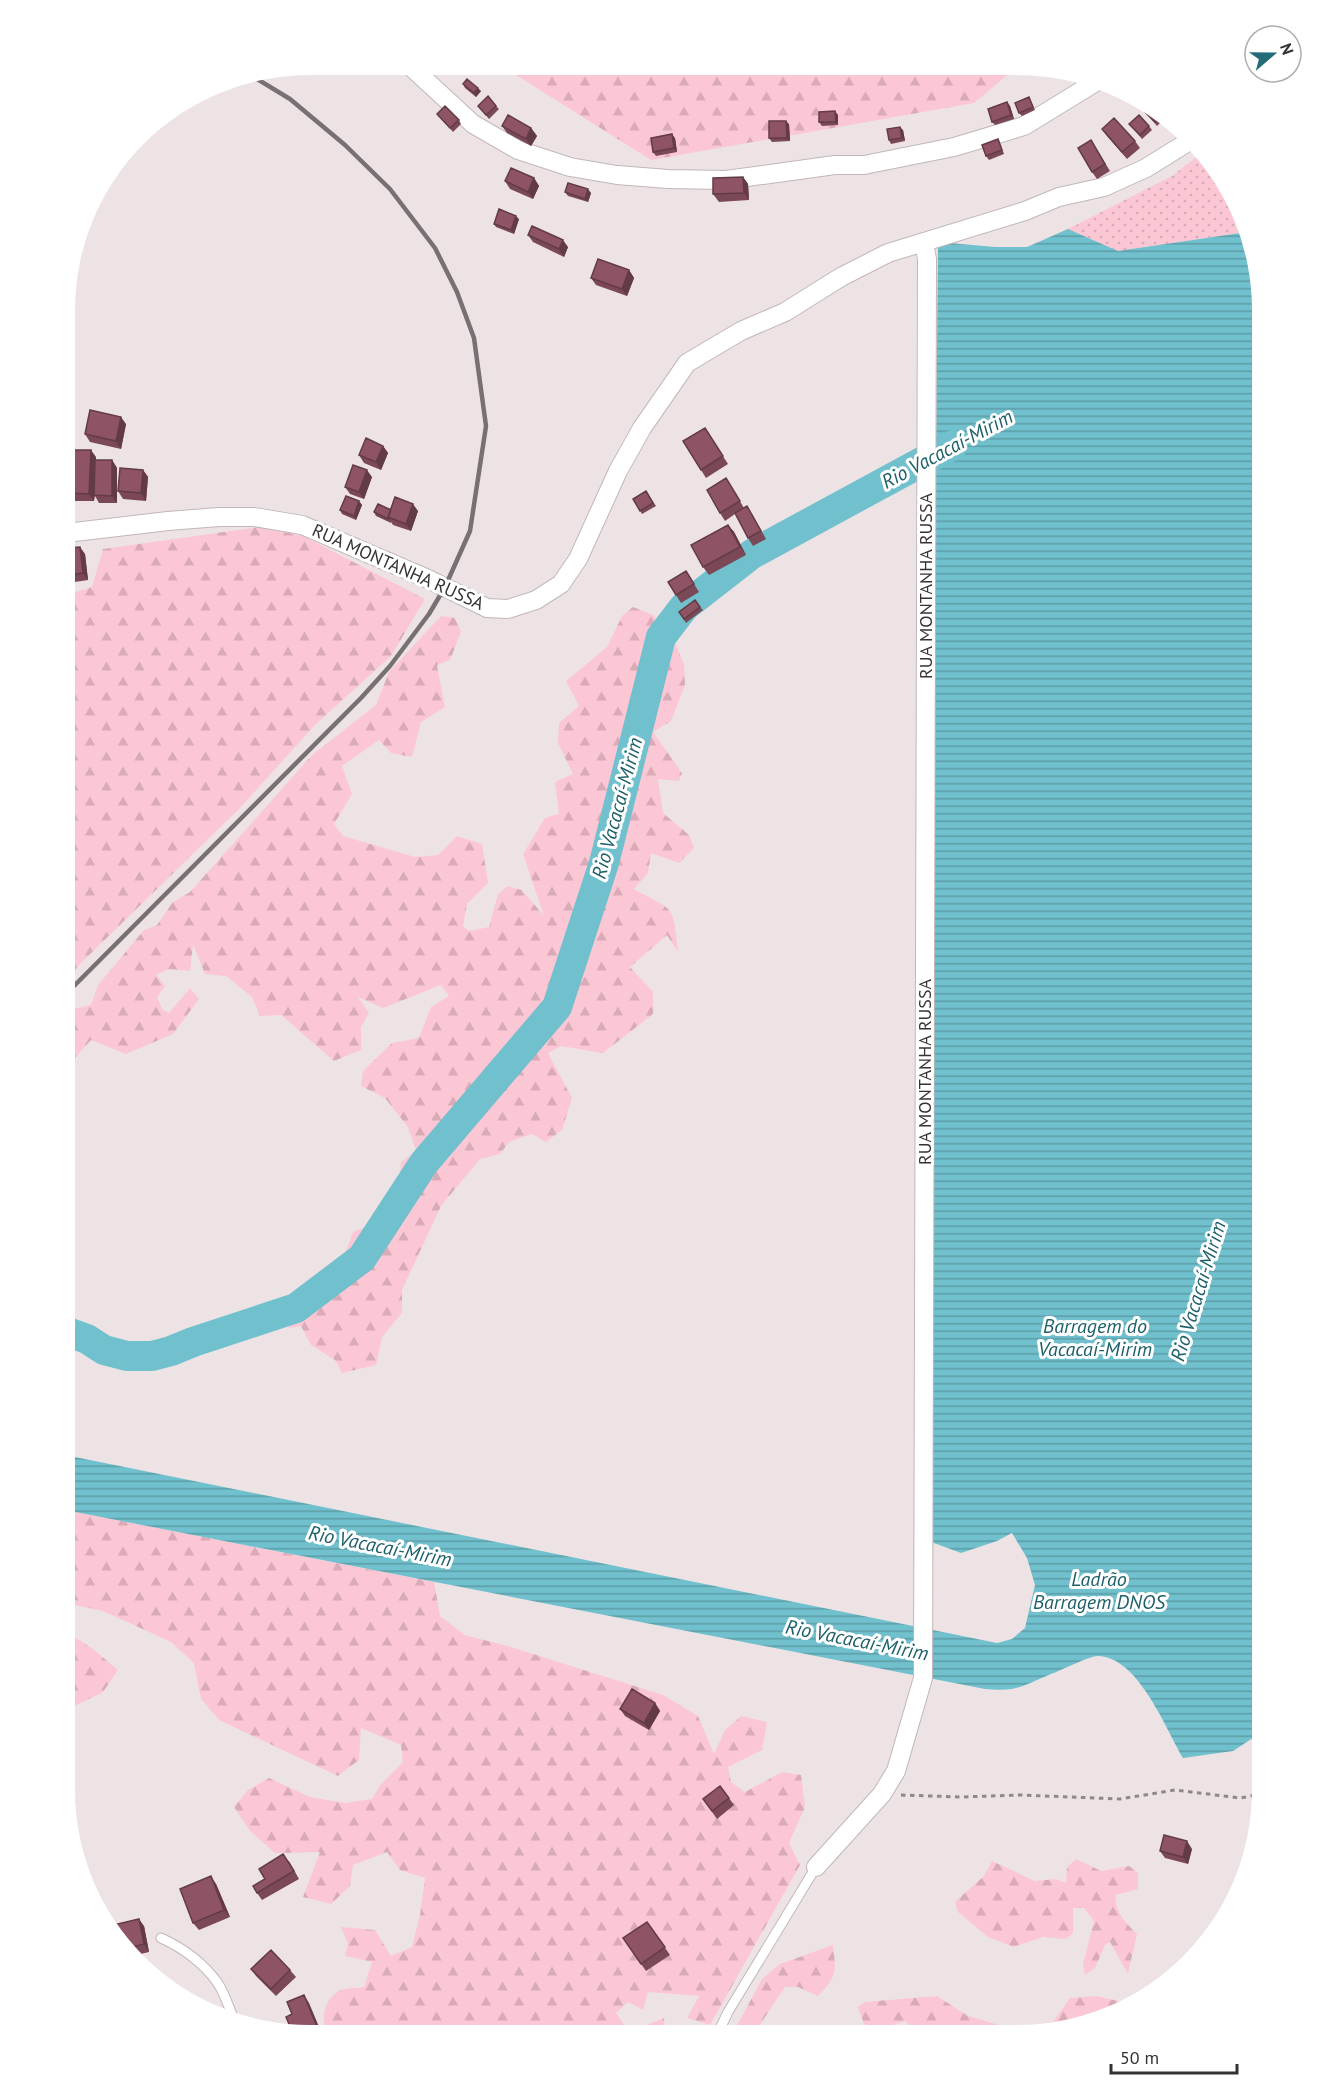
<svg xmlns="http://www.w3.org/2000/svg" width="1327" height="2100" font-family="'PT Sans',sans-serif">
<defs>
<pattern id="grass-dots" width="8" height="8" patternUnits="userSpaceOnUse" patternTransform="scale(1.5)"><rect width="8" height="8" fill="#fcc7d4"/><path d="M2 2h.1M6 6h.1" fill="none" stroke="#d9abb6" stroke-width="1.8" stroke-linecap="round"/></pattern>
<pattern id="forest-firs" width="22" height="20" patternUnits="userSpaceOnUse" patternTransform="scale(1.5)"><rect width="22" height="20" fill="#fcc7d4"/><path d="M5 1l3.5 6h-7zM16 11l3.5 6h-7z" fill="#d9abb6"/></pattern>
<pattern id="water-rules" width="6" height="5" patternUnits="userSpaceOnUse" patternTransform="scale(1.5)"><rect width="6" height="5" fill="#70c0cd"/><path d="M0 2.5h6" fill="none" stroke="#5d9da7"/></pattern>
</defs>
<rect width="100%" height="100%" fill="#ede3e5"/>
<path fill="url(#grass-dots)" d="M1203 152C1221 170 1242 207 1247 232L1118 251 1068 229 1172 176Z"/>
<path fill="url(#forest-firs)" d="M500 65 1017 67 974 103 651 160Z
M260 527 303 536 425 599 391 656 315 725 239 809 80 964 66 981V595L92 587 103 549Z
M633 607 653 615 672 636 684 664 685 685 671 721 653 732 682 773 679 781 658 779 663 813 689 835 694 848 679 863 651 853 648 873 634 889C675 912 673 903 678 952L667 935 630 967 653 992V1014L603 1053 561 1046 548 1053 572 1098 562 1130 546 1142 532 1134 509 1142 500 1154 480 1159 441 1206 402 1290V1313L382 1337 376 1365 342 1373 335 1360 311 1345 301 1326 289 1328 280 1309 294 1293 339 1271 353 1232 373 1224 398 1197 401 1162 416 1151 408 1127 385 1098 361 1086 363 1071 392 1043 419 1038 431 1007 449 996 441 985 383 1008 358 997 369 1013 361 1027V1050L334 1061 281 1015 260 1016 252 997 226 976 205 974 193 944 190 971 169 969 156 975 165 986 157 998 163 1010 169 1013 190 988 199 999 173 1034 126 1054 91 1040 65 1069 66 1016 72 1009 91 1005 98 985 144 930 157 925 172 903 190 892 312 755 376 705 389 672 441 616 455 618 461 632 450 660 437 665 445 707 421 722 412 757 391 753 379 740 342 766 352 794 334 824 343 836 415 857 438 855 457 836 482 844 488 883 467 904 463 926 469 931 489 927 498 894 508 886 522 890 544 916 523 854 545 818 559 814 555 782 573 774 558 743 559 723 579 706 566 681 607 647 622 616Z
M65 1510 434 1582 440 1616 465 1635 511 1647 663 1695 698 1716 714 1754 725 1730 741 1716 767 1722 762 1750 728 1767 731 1782 745 1792 782 1772 801 1775 805 1807 789 1843 800 1865 710 2025 687 2018 699 1996 648 1992 643 2010 628 2002 616 2013 629 2032 664 2018 665 2035 327 2034C321 2017 323 2001 339 1991 345 1988 357 1988 364 1987L372 1962 345 1956 348 1944 341 1927 375 1930 391 1956 412 1947 420 1915 425 1878 400 1870 387 1852 353 1865 350 1886 331 1904 303 1897 320 1852 275 1853 250 1831 234 1807 248 1790 269 1778 310 1797 345 1803 372 1799 381 1784 403 1762 401 1745 361 1728 359 1760 338 1776 219 1720 201 1699 194 1663 171 1642 103 1611 65 1603Z
M65 1631 93 1649 118 1670 103 1692 65 1711Z
M1076 1859 1101 1871 1129 1866 1138 1873V1889L1116 1895C1113 1910 1127 1924 1137 1934L1128 1974 1110 1942 1105 1945 1095 1968 1085 1975 1083 1964 1094 1921 1084 1908H1073V1933L1066 1939 1043 1937 1014 1947 988 1937 958 1912 955 1902 984 1876 992 1861 1035 1881 1056 1879 1066 1883 1067 1867Z
M833 1945C836 1971 838 1976 818 1996L798 1987H785L753 2035H732L762 1979 780 1964Z
M937 1996 968 2016 1013 2029 1053 2022 1070 1998 1096 1996 1132 2004 1110 2017 1017 2035H950L951 2031 935 2024V2035H920L905 2021 881 2029 864 2024 858 2007 865 2002Z"/>
<path fill="url(#water-rules)" d="M1068 229 1118 251 1247 232 1262 310V1732L1233 1751 1183 1758C1165 1727 1138 1657 1098 1656 1091 1655 1060 1671 1051 1674 1022 1686 1018 1692 985 1689L65 1510V1455L997 1643 1012 1639 1025 1628 1035 1585 1027 1558 1012 1533 997 1541 961 1553 926 1540 938 242 995 247H1027Z"/>
<g fill="none" stroke-linecap="round" stroke-linejoin="round">
<path stroke="#70c0cd" stroke-width="30" d="M65 1331 87 1339 104 1350 127 1356H152L171 1351 193 1342 296 1308 362 1258 424 1163 557 1007 604 863 661 637 684 607 752 554 953 445"/>
<g stroke="#c1b7b9" stroke-width="11">
<path id="service" d="M161 1938C183 1948 203 1963 217 1982 225 1993 229 2009 235 2022
M717 2035 728 2012 816 1867"/>
</g>
<g stroke="#c1b7b9" stroke-width="20">
<path id="minor" d="M409 65 473 124 518 150 570 167 617 175 668 179 726 180 835 165H864L954 147 1024 126 1099 80
M66 533 168 521 219 517H254L302 525 428 579 487 608 508 609 536 600 561 584 578 559 618 471 642 428 687 363 741 331 785 312 841 277 888 253 1025 211 1059 197 1104 187 1146 168 1191 140
M816 1867 882 1794 896 1771 923 1678 927 259 924 243"/>
</g>
<path stroke="#8f8889" stroke-width="3" stroke-dasharray="4.5 4.5" stroke-linecap="butt" d="M901 1795 961 1797 1020 1795 1120 1799 1175 1790 1240 1798 1262 1794"/>
<use href="#service" stroke="#fff" stroke-width="9"/>
<use href="#minor" stroke="#fff" stroke-width="18"/>
<path stroke="#777173" stroke-width="4.5" d="M66 994 361 698 390 666 429 614 445 587 470 531 486 426 474 338 457 292 435 248 390 189 345 145 290 99 252 76"/>
</g>
<path fill="#7a4856" d="M463 84 481 91 476 97 465 88Z
M1029 97 1035 110 1022 116 1019 113Z
M1007 102 1010 106 1014 119 995 125 992 122Z
M478 106H496L499 109 489 119Z
M1151 107 1167 116 1157 126 1145 112Z
M437 114 459 120 461 124 453 132Z
M838 115V125L822 126 819 122Z
M789 124 790 141 772 142 769 138Z
M1129 124 1149 126 1152 130 1142 139Z
M502 126 531 128 537 136 531 146 507 133Z
M1102 129 1135 141 1140 148 1127 159 1107 136Z
M903 130 905 141 891 144 889 140Z
M675 138 677 152 656 156 653 152Z
M998 139 1000 143 1004 154 989 160 986 156Z
M1091 140 1110 171 1097 179 1092 172Z
M743 177 748 184 749 200 719 202 713 194Z
M534 178 539 186 533 199 510 189 505 181Z
M565 192 591 193 588 202 568 196Z
M519 219 514 234 496 227 494 224Z
M528 235 568 247 564 257 533 242Z
M629 270 634 278 627 296 596 285 591 278Z
M126 424 121 449 90 442 85 434Z
M705 428 728 464 706 478 701 470Z
M383 446 388 453 381 470 364 463 359 455Z
M96 457V460H112L117 468V503H99L95 496 94 501H75L70 493Z
M143 470 148 477 146 501 123 499 118 491Z
M372 477 364 499 350 494 345 487Z
M726 478 744 508 752 514 766 539 753 546 748 538 735 514 725 521 720 513Z
M646 491 656 506 642 514 633 499Z
M359 501 362 505 356 520 342 514 340 510Z
M391 510 418 511 411 531 393 525 391 522V523L376 516 374 512Z
M728 525 734 532 746 555 709 575 703 567Z
M66 548 85 554 88 580 68 583 66 579Z
M686 571 699 592 681 603 676 595Z
M700 607 703 610 686 623 679 612Z
M655 1703 660 1711 649 1730 625 1716 620 1709Z
M720 1786 734 1805 717 1819 703 1799Z
M1192 1849 1188 1864 1165 1858 1160 1851Z
M289 1861 299 1879 262 1900 257 1893 265 1879Z
M216 1884 230 1917 199 1930 193 1923Z
M647 1922 670 1955 646 1971 623 1938Z
M144 1926 149 1952 132 1956 115 1939Z
M251 1969 290 1970 296 1977 276 1996 256 1976Z"/>
<path fill="#633b46" d="M478 88 481 91 476 97 474 93Z
M1007 102 1010 106 1014 119 1011 115Z
M835 111 838 115V125L836 122Z
M786 121 789 124 790 141 787 138Z
M900 127 903 130 905 141 902 138Z
M531 128 537 136 531 146 526 139Z
M672 134 675 138 677 152 674 148Z
M743 177 748 184 749 200 744 193Z
M534 178 539 186 533 199 528 192Z
M588 189 591 193 588 202 585 199Z
M516 216 519 219 514 234 511 230Z
M563 240 568 247 564 257 559 249Z
M629 270 634 278 627 296 622 289Z
M121 417 126 424 121 449 116 441Z
M383 446 388 453 381 470 376 462Z
M91 450 96 457 94 501 89 494Z
M112 460 117 468V503L112 496Z
M143 470 148 477 146 501 141 493Z
M367 470 372 477 364 499 359 492Z
M359 501 362 505 356 520 354 516Z
M413 504 418 511 411 531 406 524Z
M728 525 734 532 746 555 740 547Z
M80 547 85 554 88 580 83 573Z
M655 1703 660 1711 649 1730 644 1723Z
M1187 1841 1192 1849 1188 1864 1183 1857Z
M211 1876 216 1884 230 1917 224 1910Z
M139 1919 144 1926 149 1952 144 1944Z
M304 1995 309 2003 322 2034H320Z"/>
<path fill="#8e5464" stroke="#633b46" stroke-width="1.5" d="M467 79 478 88 474 93 463 84Z
M488 96 496 106 486 115 478 106Z
M1029 97 1033 107 1019 113 1015 103Z
M1007 102 1011 115 992 122 988 109Z
M445 106 459 120 450 128 437 114Z
M1151 107 1164 114 1155 122 1145 112Z
M835 111 836 122H819V112Z
M508 115 531 128 526 139 502 126Z
M1139 115 1149 126 1140 135 1129 124Z
M1114 118 1135 141 1122 152 1102 129Z
M769 121H786L787 138H769Z
M900 127 902 138 889 140 887 129Z
M672 134 674 148 653 152 651 138Z
M998 139 1002 150 986 156 982 145Z
M1091 140 1105 164 1092 172 1078 148Z
M511 168 534 178 528 192 505 181Z
M743 177 744 193 713 194V178Z
M568 183 588 189 585 199 565 192Z
M499 209 516 216 511 230 494 224Z
M532 226 563 240 559 249 528 235Z
M598 259 629 270 622 289 591 278Z
M90 410 121 417 116 441 85 434Z
M705 428 723 456 701 470 683 441Z
M366 438 383 446 376 462 359 455Z
M71 450H91L89 494 70 493Z
M95 460H112V496L94 495Z
M353 465 367 470 359 492 345 487Z
M120 468 143 470 141 493 118 491Z
M726 478 740 501 720 513 707 490Z
M646 491 653 503 640 511 633 499Z
M346 496 359 501 354 516 340 510Z
M395 497 413 504 406 524 388 517Z
M378 504 391 510 388 519 374 512Z
M747 506 761 531 748 538 735 513Z
M728 525 740 547 703 567 691 545Z
M80 547 83 573 66 575V548Z
M686 571 694 584 676 595 668 582Z
M695 600 700 607 684 619 679 612Z
M632 1689 655 1703 644 1723 620 1709Z
M720 1786 729 1798 712 1811 703 1799Z
M1164 1835 1187 1841 1183 1857 1160 1851Z
M283 1854 294 1871 257 1893 253 1886 265 1879 259 1869Z
M211 1876 224 1910 193 1923 180 1889Z
M139 1919 144 1944 125 1949 115 1939 109 1929V1926Z
M647 1922 665 1947 641 1964 623 1938Z
M271 1950 290 1970 271 1989 251 1969Z
M304 1995 320 2034 293 2033 286 2017 292 2014 287 2002Z"/>
<g text-anchor="middle" stroke-width="6" stroke-linejoin="round" paint-order="stroke">
<g font-size="18" fill="#363233" stroke="#fff">
<text transform="translate(398 567) rotate(24)" y="6">RUA MONTANHA RUSSA</text>
<text transform="translate(926 586) rotate(-90)" y="6">RUA MONTANHA RUSSA</text>
<text transform="translate(925 1072) rotate(-90)" y="6">RUA MONTANHA RUSSA</text>
</g>
<g font-size="20" font-style="italic" fill="#1e606a" stroke="#fff">
<text transform="translate(947 449) rotate(-28)" y="7">Rio Vacacaí-Mirim</text>
<text transform="translate(617 808) rotate(-75)" y="7">Rio Vacacaí-Mirim</text>
<text transform="translate(1198 1291) rotate(-73)" y="7">Rio Vacacaí-Mirim</text>
<text x="1095" y="1333">Barragem do<tspan x="1095" dy="23">Vacacaí-Mirim</tspan></text>
<text transform="translate(380 1546) rotate(11)" y="7">Rio Vacacaí-Mirim</text>
<text x="1099" y="1586">Ladrão<tspan x="1099" dy="23">Barragem DNOS</tspan></text>
<text transform="translate(857 1640) rotate(11)" y="7">Rio Vacacaí-Mirim</text>
</g>
</g>
<path d="M0 0H1327V2100H0ZM310 75H1017A235 235 0 0 1 1252 310V1790A235 235 0 0 1 1017 2025H310A235 235 0 0 1 75 1790V310A235 235 0 0 1 310 75Z" fill="#fff" fill-rule="evenodd"/>
<g transform="translate(1273 54) rotate(70)"><circle r="28" fill="#ffffff" stroke="#afadad" stroke-width="1.5"/>
<path d="M0-4.5L10 22L0 15L-10 22Z" fill="#236c77"/>
<text y="-9" font-size="16" font-weight="bold" text-anchor="middle" fill="#363233">N</text>
</g>
<path d="M1111 2064v9h126v-9" fill="none" stroke="#363233" stroke-width="3"/>
<text x="1120" y="2064" font-size="18" fill="#363233" stroke="#ffffff" stroke-width="4.5" paint-order="stroke">50 m</text>
</svg>
